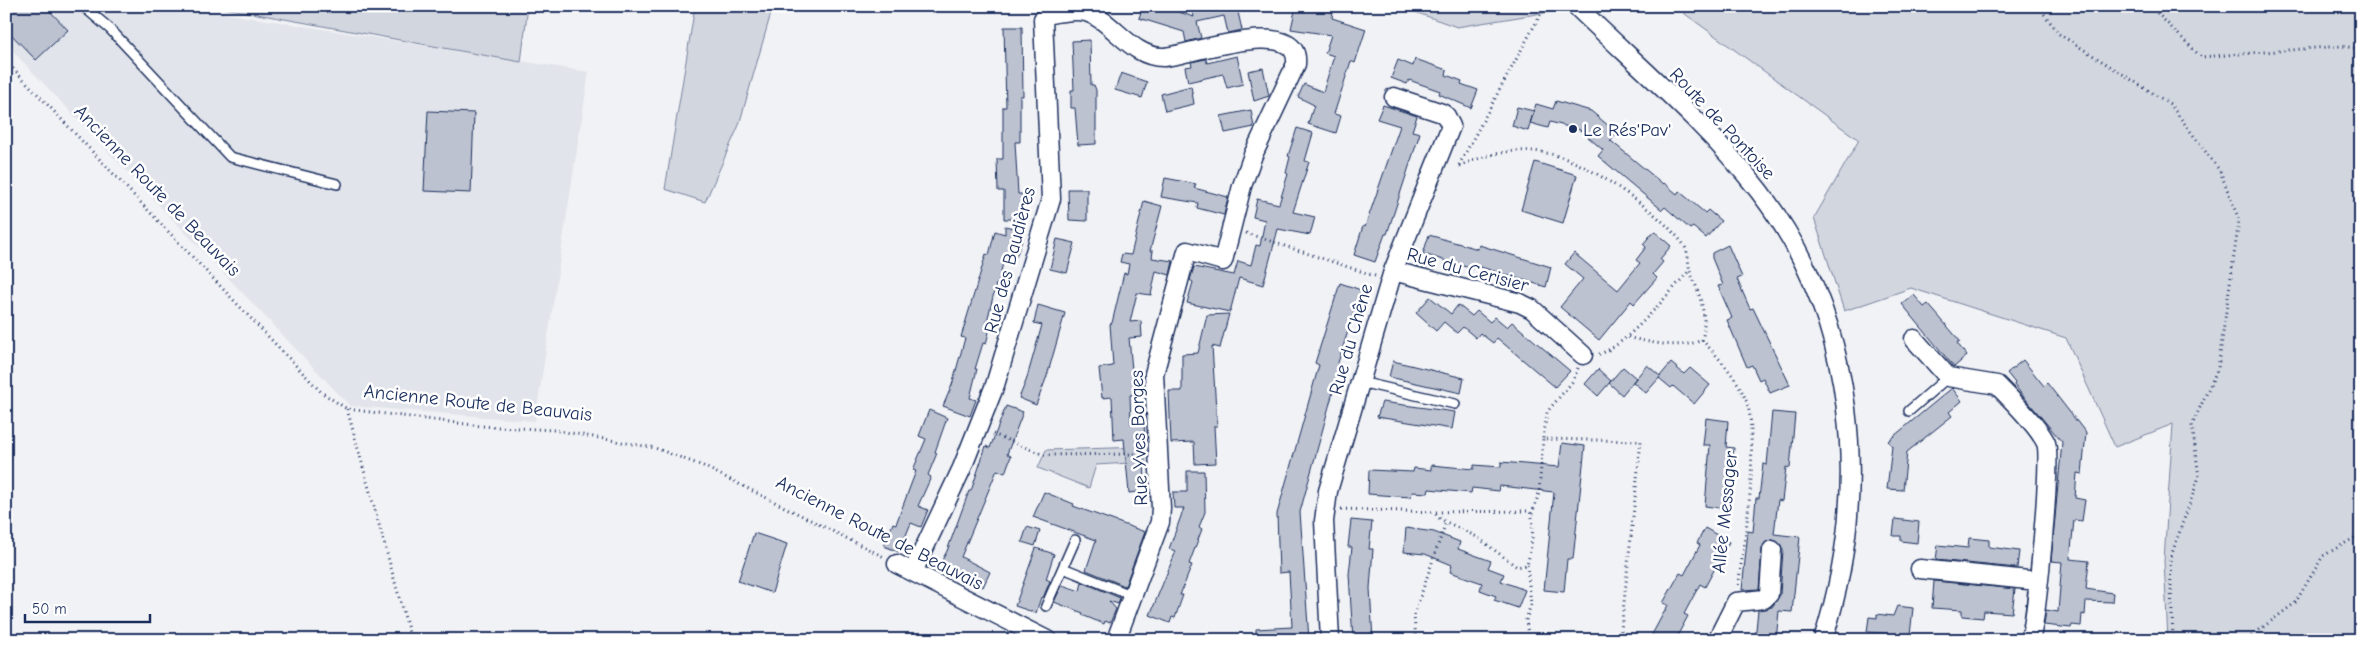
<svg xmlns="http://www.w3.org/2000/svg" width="2367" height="646" font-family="'Comic Neue',sans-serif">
<rect width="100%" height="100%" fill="#f1f2f5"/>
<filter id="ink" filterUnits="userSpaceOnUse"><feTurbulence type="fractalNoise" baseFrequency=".02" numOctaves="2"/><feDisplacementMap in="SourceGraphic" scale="10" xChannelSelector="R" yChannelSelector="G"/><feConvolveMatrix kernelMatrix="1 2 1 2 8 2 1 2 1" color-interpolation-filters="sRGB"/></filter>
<g filter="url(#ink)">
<path fill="#e1e4ea" d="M6 6H199V9L589 72 535 421 350 406 6 44Z"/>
<path fill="#d2d6df" stroke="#76829e" d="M213 6H528L521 62Z
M695 6H773L739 125 705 202 665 189Z
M1398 6H1586L1457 27Z
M1674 6H2361V640H2168L2164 561 2173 424 2115 447 2066 338 1911 288 1844 311 1814 218 1859 140Z
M1145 447 1146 462 1096 465 1089 488 1038 468 1046 450Z"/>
<path fill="#bcc2d0" stroke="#1b2f5e" d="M6 6H45L68 30 36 60 6 29Z
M1143 6H1161L1194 17 1191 6H1241L1242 11 1238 12 1242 30 1228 33 1224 16 1197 22 1201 38 1186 42 1184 32 1139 18Z
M1296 6H1334L1332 18 1366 29 1355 63 1351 61 1334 114 1341 116 1336 133 1308 124 1314 105 1298 97 1304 84 1323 92 1334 56 1325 53 1331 35 1291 29Z
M1004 27H1022L1023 96H1020V142H1015L1018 194H1022V219H1004V191H998L997 159H1003V107H1006Z
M1090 40 1091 85H1094L1096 90V144L1078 145 1075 108H1071V90H1074L1072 41Z
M1237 56 1243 84 1227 88 1223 74 1188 82 1185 67 1192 66 1191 62 1206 59 1207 63Z
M1415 59 1447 70 1446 75 1462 81 1461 84 1478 90 1471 108 1439 94 1440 91 1409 80 1407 84 1391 78 1398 60 1413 66Z
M1263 68 1269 96 1254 101 1248 71Z
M1121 73 1147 82 1142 98 1115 90Z
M1191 86 1194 104 1165 111 1161 94Z
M1556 101 1591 111 1617 133 1610 142 1611 141 1663 184 1664 183 1677 194 1679 191 1705 213 1708 210 1721 221 1706 238 1693 227 1690 229 1665 207 1662 210 1598 156 1603 150 1580 130 1550 122 1548 128 1530 123 1536 104 1553 109Z
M1383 105 1417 116 1412 131 1420 133 1387 234H1385L1375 262 1354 255 1363 226 1365 227 1400 126 1377 119Z
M1517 107 1534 111 1528 131 1512 126Z
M1251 110 1254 127 1225 133 1221 116Z
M428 111 474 113 471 193 424 191Z
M1297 128 1313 133 1305 161 1309 162 1293 212 1315 217 1310 235 1278 229 1263 285 1239 278 1230 312 1187 303 1193 282 1190 280 1194 267 1234 275 1238 261 1251 265 1256 245 1260 246 1265 220 1253 217 1257 199 1279 204 1288 174 1286 173 1290 157 1288 156Z
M1535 162 1577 175 1563 223 1521 210Z
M1165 178 1196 184 1194 188 1228 197 1224 215 1197 208 1198 203 1161 197Z
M1068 189H1087V221L1069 220Z
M1144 201 1162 206 1150 251H1153L1152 258 1173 261 1170 275 1156 271 1151 295 1137 293 1130 322 1141 321 1142 337 1129 338 1133 380 1142 379 1143 394 1130 395 1131 424 1144 423 1145 439H1142L1146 491 1129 493 1124 439 1114 440 1112 397 1102 398 1099 368 1113 366 1110 324 1112 323 1124 273 1127 274 1129 264 1120 262 1122 254 1131 255Z
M1005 226 1022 230 1023 238 1016 257 1005 254 998 285 996 284 986 326 990 328 986 344 983 343 975 369H977L970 398 976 400 970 416 943 406 952 385 965 338 961 337 986 254 989 255 995 231 1005 234Z
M1654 231 1671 246 1660 259 1663 262 1653 274 1657 278 1634 304 1631 301 1599 340 1560 307 1583 279 1565 264 1574 253 1618 290 1640 263 1636 260 1646 247 1643 244Z
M1429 235 1478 249 1479 245 1551 267 1546 287 1474 265 1473 269 1423 254Z
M1057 239 1075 243 1067 273 1050 269Z
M1728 245 1742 277 1737 279 1750 309 1753 308 1790 385 1770 393 1763 378 1759 380 1752 365 1747 367 1727 320 1732 318 1718 286 1723 285 1712 258V253Z
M1340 283 1361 290 1336 369 1339 370 1300 512 1309 640H1256V629L1292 627 1289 572 1279 573 1277 514 1319 365 1315 363Z
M1914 295 1924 307 1928 304 1960 341 1957 343 1967 356 1954 367 1902 304Z
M1430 297 1451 314 1458 305 1472 316 1477 311 1490 322 1495 317 1507 327 1512 322 1570 371 1555 387 1497 338 1493 343 1480 333 1476 338 1463 327 1457 333 1444 322 1436 331 1416 313Z
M1038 305 1065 313 1047 376 1036 405 1019 398 1026 381 1042 325 1034 323Z
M1229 314 1220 348 1212 346 1217 426H1214L1216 463 1195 464 1194 442 1171 443 1169 391H1182V354L1198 353 1207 315Z
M2023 360 2044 386 2047 383 2086 433 2082 474 2077 473 2075 498 2085 500 2082 521 2074 520 2070 559 2089 561 2086 589 2113 593 2112 602 2086 601 2085 615 2082 614 2081 626 2072 625 2071 628 2044 625 2046 610 2058 612 2062 562 2051 561 2062 442 2014 385 2015 383 2007 373Z
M1393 361 1464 378 1461 393 1389 377Z
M1671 363 1684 374 1690 368 1710 385 1694 404 1673 386 1671 388 1659 378 1660 377 1646 393 1633 382 1647 365 1660 376Z
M1623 367 1636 378 1622 395 1609 383Z
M1598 369 1611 381 1598 396 1585 384Z
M1952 388 1962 401 1949 412 1952 416 1907 452 1903 490 1887 489 1892 446 1888 441Z
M1382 402 1455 412 1452 429 1377 417Z
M1006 406 1023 412 1007 454 1011 456 1005 473 997 470 961 557 990 572 983 587 940 564 947 551 969 491H971L986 446 990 448Z
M929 410 947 418 935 452 937 453 928 475 931 477 918 506 928 510 921 527 911 523 899 552 884 546 893 523 896 524 916 471 913 470 926 439 919 436Z
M1772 412 1795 414 1790 468 1786 467 1782 501 1778 500 1774 534 1800 537 1792 612 1779 611 1776 640H1755L1758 610 1772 607 1780 595 1783 550 1781 545 1773 540 1767 541 1762 549 1759 589 1742 590 1748 531 1753 532 1756 498H1759L1763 464 1767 465Z
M1706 418 1728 421 1726 447 1734 448 1727 509 1705 506 1710 445H1703Z
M1562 443 1585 446 1573 559H1567L1564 592 1544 590 1554 492 1500 486 1499 491 1472 488 1471 493 1429 489 1428 493 1412 492 1411 497 1368 494 1369 470 1413 472 1414 468 1431 470V465L1474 469V465L1501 467V462L1559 467Z
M1187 471H1204L1205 512 1199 527 1202 529 1189 564 1192 565 1180 595H1183L1175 618 1172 617 1170 623 1150 615 1176 551 1169 549 1184 508H1174L1173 492H1187Z
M1044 492 1074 504 1073 506 1145 532 1125 586 1086 570 1096 540 1033 517Z
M1895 519 1919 522 1917 543 1901 541V536H1893Z
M1351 520 1372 522 1369 549H1373L1370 588 1373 640H1353L1349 574 1352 547H1348Z
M1027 527 1040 531 1035 546 1022 542Z
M1406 528 1434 532 1460 542 1458 549 1491 561 1488 568 1504 574 1501 581 1525 590 1518 608 1494 600 1496 596 1480 590 1482 583 1450 572 1452 565 1425 554 1404 552Z
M1705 528 1729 542 1705 587 1700 584 1684 614 1688 616 1675 640H1649L1668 605 1663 603 1680 573 1684 575 1700 545 1697 543Z
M754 533 787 544 772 593 738 581Z
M1969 538 1989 540V547L2019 551 2017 568 1936 560 1938 545 1968 548Z
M1036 548 1054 554 1046 579 1050 581 1043 598 1041 597 1036 613 1015 606Z
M1934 581 2015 589 2012 613 1984 611 1983 618 1962 616V610L1932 608Z
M1082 582 1120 598 1118 604 1109 601 1116 609 1110 623 1105 621 1104 624 1082 615 1083 613 1054 602 1062 585 1080 591Z
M1897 606 1913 608 1910 635 1867 632 1869 617 1877 618V614L1893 616Z"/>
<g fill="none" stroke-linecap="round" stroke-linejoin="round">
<g stroke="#1b2f5e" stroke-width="12">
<path id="service" d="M83 6 110 29 230 157 337 184
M1360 382 1455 404
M1909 411 1948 377
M1063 568 1133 596
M1046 606 1075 540"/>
</g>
<g stroke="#1b2f5e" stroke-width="21">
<path id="minor" d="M1576 6C1638 66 1706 123 1759 191 1857 318 1871 490 1823 640
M1393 271 1520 303 1532 309 1583 355
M1914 339 1948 377 1997 385C2009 397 2039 428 2046 443 2052 458 2037 618 2030 640
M897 564 1047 640
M1920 569 2038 581
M913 572 962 468 995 385 1051 199 1043 19C1049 13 1055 13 1063 12 1070 11 1079 10 1086 12 1114 21 1131 58 1164 57 1186 56 1301 14 1296 64L1253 155 1242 186 1223 261 1187 251 1154 374 1161 508 1160 522 1116 640
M1330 640 1324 521 1328 491 1393 271 1451 126 1446 116 1442 113 1394 97
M1717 640 1736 602 1764 599 1769 594 1772 550"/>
</g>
<path stroke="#1b2f5e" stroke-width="3" stroke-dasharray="1 4" stroke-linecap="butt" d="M2038 6 2059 34 2170 104 2220 171 2239 220 2218 368 2192 425 2199 477 2170 559 2173 640
M2150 6 2201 57 2341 46 2361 49
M6 61 321 392 347 409 481 426 554 430 655 448 703 466 884 557
M1459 165 1545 6
M1459 166C1528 137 1565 151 1625 192 1646 207 1668 224 1684 245 1690 255 1687 264 1691 274 1700 294 1708 318 1702 340 1680 350 1649 342 1626 337
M1246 233 1375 276
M1702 340C1718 357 1736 376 1745 398 1750 409 1751 423 1751 435 1754 486 1745 536 1738 587
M1599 354C1627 346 1669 292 1690 270
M1578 368 1573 381 1547 412 1543 439 1641 441 1620 640
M347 409 411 640
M993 434 1044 455 1142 454
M1341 509 1434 512 1529 511C1537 519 1530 554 1527 565L1517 567 1477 537 1440 519 1434 512
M1532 514 1539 493 1543 439
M1527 565 1531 604 1526 620 1529 640
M1416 640 1414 615 1446 522
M2242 640 2250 637 2295 603 2323 556 2361 534"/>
<use href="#service" stroke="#fff" stroke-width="9"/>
<use href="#minor" stroke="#fff" stroke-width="18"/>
</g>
</g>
<circle fill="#1b2f5e" stroke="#fff" stroke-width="2" cx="1573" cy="129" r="5"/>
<g text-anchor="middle" stroke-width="5" stroke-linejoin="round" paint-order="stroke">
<g font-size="19" fill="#1b2f5e" stroke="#fff">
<text transform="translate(1723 123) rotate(47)" y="7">Route de Pontoise</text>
<text transform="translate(158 190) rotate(46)" y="7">Ancienne Route de Beauvais</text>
<text transform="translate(1009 260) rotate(-75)" y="7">Rue des Baudières</text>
<text transform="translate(1468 269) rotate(15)" y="7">Rue du Cerisier</text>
<text transform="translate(1350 339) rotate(-74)" y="7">Rue du Chêne</text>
<text transform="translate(478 402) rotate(6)" y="7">Ancienne Route de Beauvais</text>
<text transform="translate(1138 438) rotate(-92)" y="7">Rue Yves Borges</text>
<text transform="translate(1724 512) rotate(-84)" y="7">Allée Messager</text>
<text transform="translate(880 532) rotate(27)" y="7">Ancienne Route de Beauvais</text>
</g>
<g font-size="19" fill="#1b2f5e" stroke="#fff" text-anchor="start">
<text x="1583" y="136">Le Rés'Pav'</text>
</g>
</g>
<rect width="2367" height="646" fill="none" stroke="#fff" stroke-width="25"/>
<rect x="12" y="12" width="2342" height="621" fill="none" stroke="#1b2f5e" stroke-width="2" filter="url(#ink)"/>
<path d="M25 614v8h125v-8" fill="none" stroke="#1b2f5e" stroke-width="2.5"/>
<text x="32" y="614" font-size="15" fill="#1b2f5e" stroke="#ffffff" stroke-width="4" paint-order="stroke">50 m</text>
</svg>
